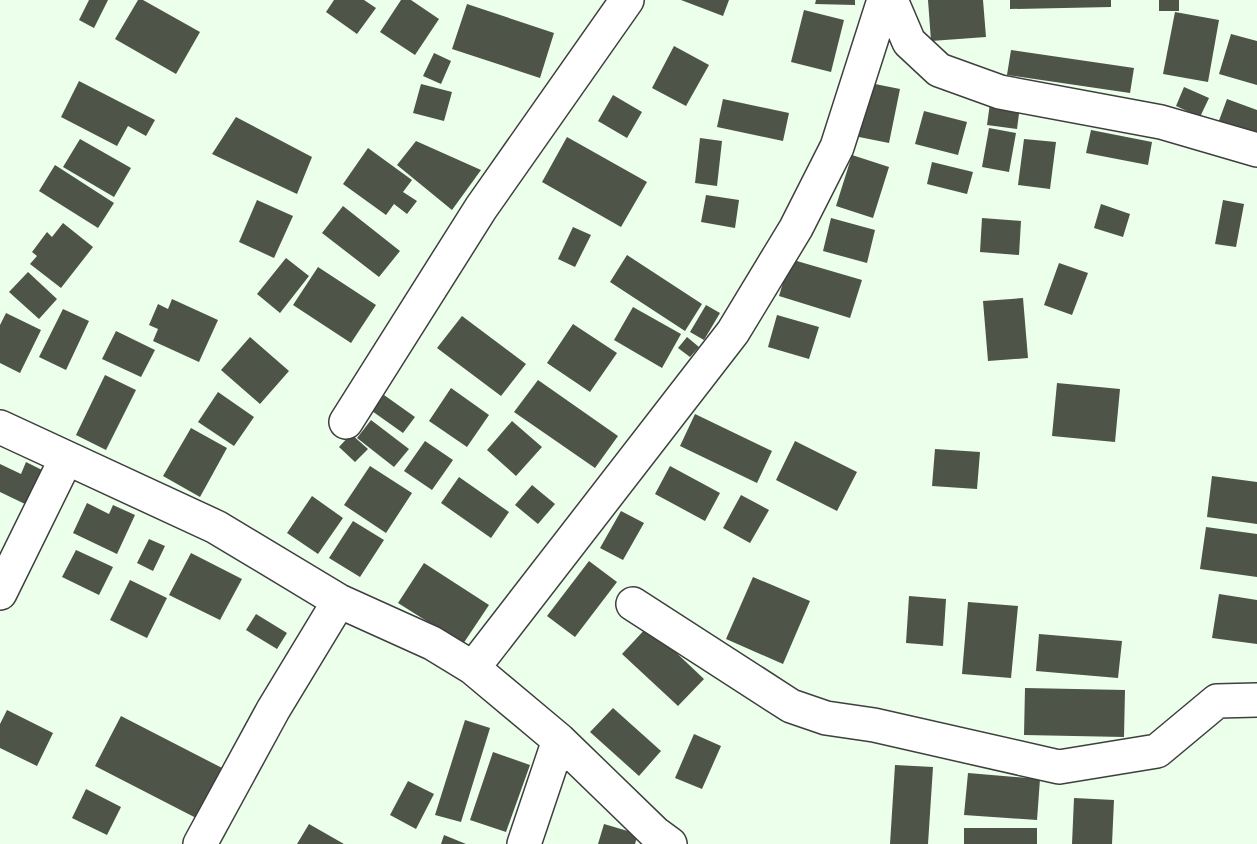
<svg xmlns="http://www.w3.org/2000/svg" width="1257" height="844" font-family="Literata,serif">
<rect width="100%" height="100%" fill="#ebffea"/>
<path fill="#4e5448" d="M89 0H108L94 28 79 20Z
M138 0H143L200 32 176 74 115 39Z
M334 0H364L376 8 357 34 326 12Z
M401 0H411L439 19 415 55 380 32Z
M681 0H729L723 16Z
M816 0H855V5L815 4Z
M928 0H983L986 37 931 41Z
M1010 0H1111V7L1010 9Z
M1159 0H1179V11H1159Z
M467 4 554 33 540 78 452 49Z
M804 10 844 20 831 72 791 62Z
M1175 12 1219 20 1208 82 1163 74Z
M1231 34 1257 41V85L1219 74Z
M674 46 709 65 686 106 652 88Z
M1011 50 1134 68 1130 93 1007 75Z
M434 53 451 61 441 84 423 76Z
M79 81 155 120 146 136 128 126 117 146 61 117Z
M865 82 900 89 889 143 854 136Z
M421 84 452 92 444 121 413 113Z
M1184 87 1209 98 1200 117 1176 106Z
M613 95 642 112 627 138 598 121Z
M723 99 789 113 783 141 717 127Z
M1227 99 1257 110V141L1217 126Z
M990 103 1020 106 1017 129 987 125Z
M924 111 967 122 958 155 915 144Z
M236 117 312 157 297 194 212 154Z
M989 128 1016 133 1009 172 982 167Z
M1091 130 1152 142 1148 165 1086 153Z
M567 137 647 182 621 227 542 182Z
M700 138 722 141 717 186 695 183Z
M80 139 131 168 114 197 63 167Z
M1024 139 1056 142 1050 189 1018 185Z
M416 141 481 170 452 210 397 165Z
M368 148 412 180 403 192 417 201 407 214 394 204 386 215 343 184Z
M852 155 889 167 873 218 836 206Z
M932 162 973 172 967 194 927 184Z
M55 165 114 203 98 228 39 191Z
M706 195 739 200 735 228 701 222Z
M257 200 293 216 274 258 239 242Z
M1223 200 1244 204 1236 247 1215 244Z
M1101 204 1130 214 1123 237 1094 228Z
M343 206 400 251 379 277 322 233Z
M831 218 875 230 867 263 823 251Z
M982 218 1021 221 1019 255 980 252Z
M63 223 93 247 61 288 30 264 37 256 32 252 47 232 52 237Z
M573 227 591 235 575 267 558 259Z
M627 255 702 304 685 331 610 282Z
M286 258 309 276 280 313 257 294Z
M790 259 862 280 850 318 779 296Z
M1059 263 1088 273 1072 315 1044 305Z
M318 267 376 305 351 343 293 305Z
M28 272 57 299 39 319 9 292Z
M1023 298 1028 358 988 361 983 301Z
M172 299 218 320 199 362 153 341 158 329 149 325 158 304 168 309Z
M706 305 720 313 704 340 690 332Z
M633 307 681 334 662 368 614 340Z
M63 309 89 321 66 370 39 357Z
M6 313 41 330 20 373 0 363V325Z
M777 315 819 327 809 359 768 347Z
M462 316 526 364 501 396 437 348Z
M573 324 617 353 590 392 547 363Z
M116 331 155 350 141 377 102 359Z
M250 337 289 371 260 404 221 370Z
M687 337 699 347 690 357 678 348Z
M105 375 136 390 106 450 76 435Z
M538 380 618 436 595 468 514 412Z
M1057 383 1120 389 1115 442 1052 436Z
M451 388 489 415 467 447 429 421Z
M218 392 254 417 234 446 198 422Z
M384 395 415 417 403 433 372 411Z
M695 414 772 451 757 483 680 446Z
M371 420 409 449 394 467 357 438Z
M512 421 542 447 516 476 487 450Z
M191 428 227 448 200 497 163 476Z
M351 434 368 449 355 462 339 447Z
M425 441 453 460 432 490 404 471Z
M795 441 857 472 837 511 776 480Z
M935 449 980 452 977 489 932 486Z
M26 462 42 470 25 504 0 492V464L21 474Z
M370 466 412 493 386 533 344 505Z
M670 466 720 493 705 521 655 494Z
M1212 476 1257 482V524L1207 517Z
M459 477 509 512 491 538 441 503Z
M532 485 555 504 538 524 515 505Z
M741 495 769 510 750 543 723 528Z
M312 496 343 518 318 554 287 533Z
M87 503 109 514 113 505 135 515 117 554 73 533Z
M621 511 644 523 623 560 600 548Z
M353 521 384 540 360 577 329 558Z
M1206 527 1257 534V577L1200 569Z
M149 539 165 546 153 571 137 563Z
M76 550 113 567 99 595 62 577Z
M191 553 242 579 220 620 169 595Z
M589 561 617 582 575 637 547 616Z
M424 563 489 605 463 644 398 603Z
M753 577 810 601 783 664 726 639Z
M130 580 167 598 147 638 110 620Z
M1219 594 1257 600V644L1212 638Z
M909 596 946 599 943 646 906 643Z
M968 602 1018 606 1011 678 962 674Z
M256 614 287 633 277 649 246 630Z
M648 626 704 679 678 706 622 654Z
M1039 634 1122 641 1118 678 1036 671Z
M1025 688 1125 690 1124 737 1024 735Z
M613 708 661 751 639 776 590 732Z
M7 710 53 733 37 766 0 748V724Z
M121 716 226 770 200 820 95 766Z
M465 720 490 728 461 822 435 815Z
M694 734 721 746 702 789 675 778Z
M493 752 530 765 506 832 470 820Z
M895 765 933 767 928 844H890Z
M968 773 1040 779 1037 820 964 815Z
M408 781 434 794 416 829 390 815Z
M86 789 121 807 107 835 72 818Z
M1074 798 1114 800 1112 844H1072Z
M309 824 344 844H297Z
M604 824 638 834 635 844H598Z
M964 828H1037V844H964Z
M444 835 466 844H441Z"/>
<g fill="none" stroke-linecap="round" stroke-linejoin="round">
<g stroke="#3f3f3f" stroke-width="36">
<path id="minor" d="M891 0 909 42 939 70 1000 92 1161 122 1257 150
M346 422 481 208 627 0
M0 427 216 527 339 601 432 643 473 668 559 740 655 833 670 844
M0 593 66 459
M633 604 791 706 826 718 874 725 1059 767 1157 751 1217 701 1257 700
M473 668 733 332 796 228 837 147 884 0
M200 844 273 710 339 601
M524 844 559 740"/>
</g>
<use href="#minor" stroke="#fff" stroke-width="33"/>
</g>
</svg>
